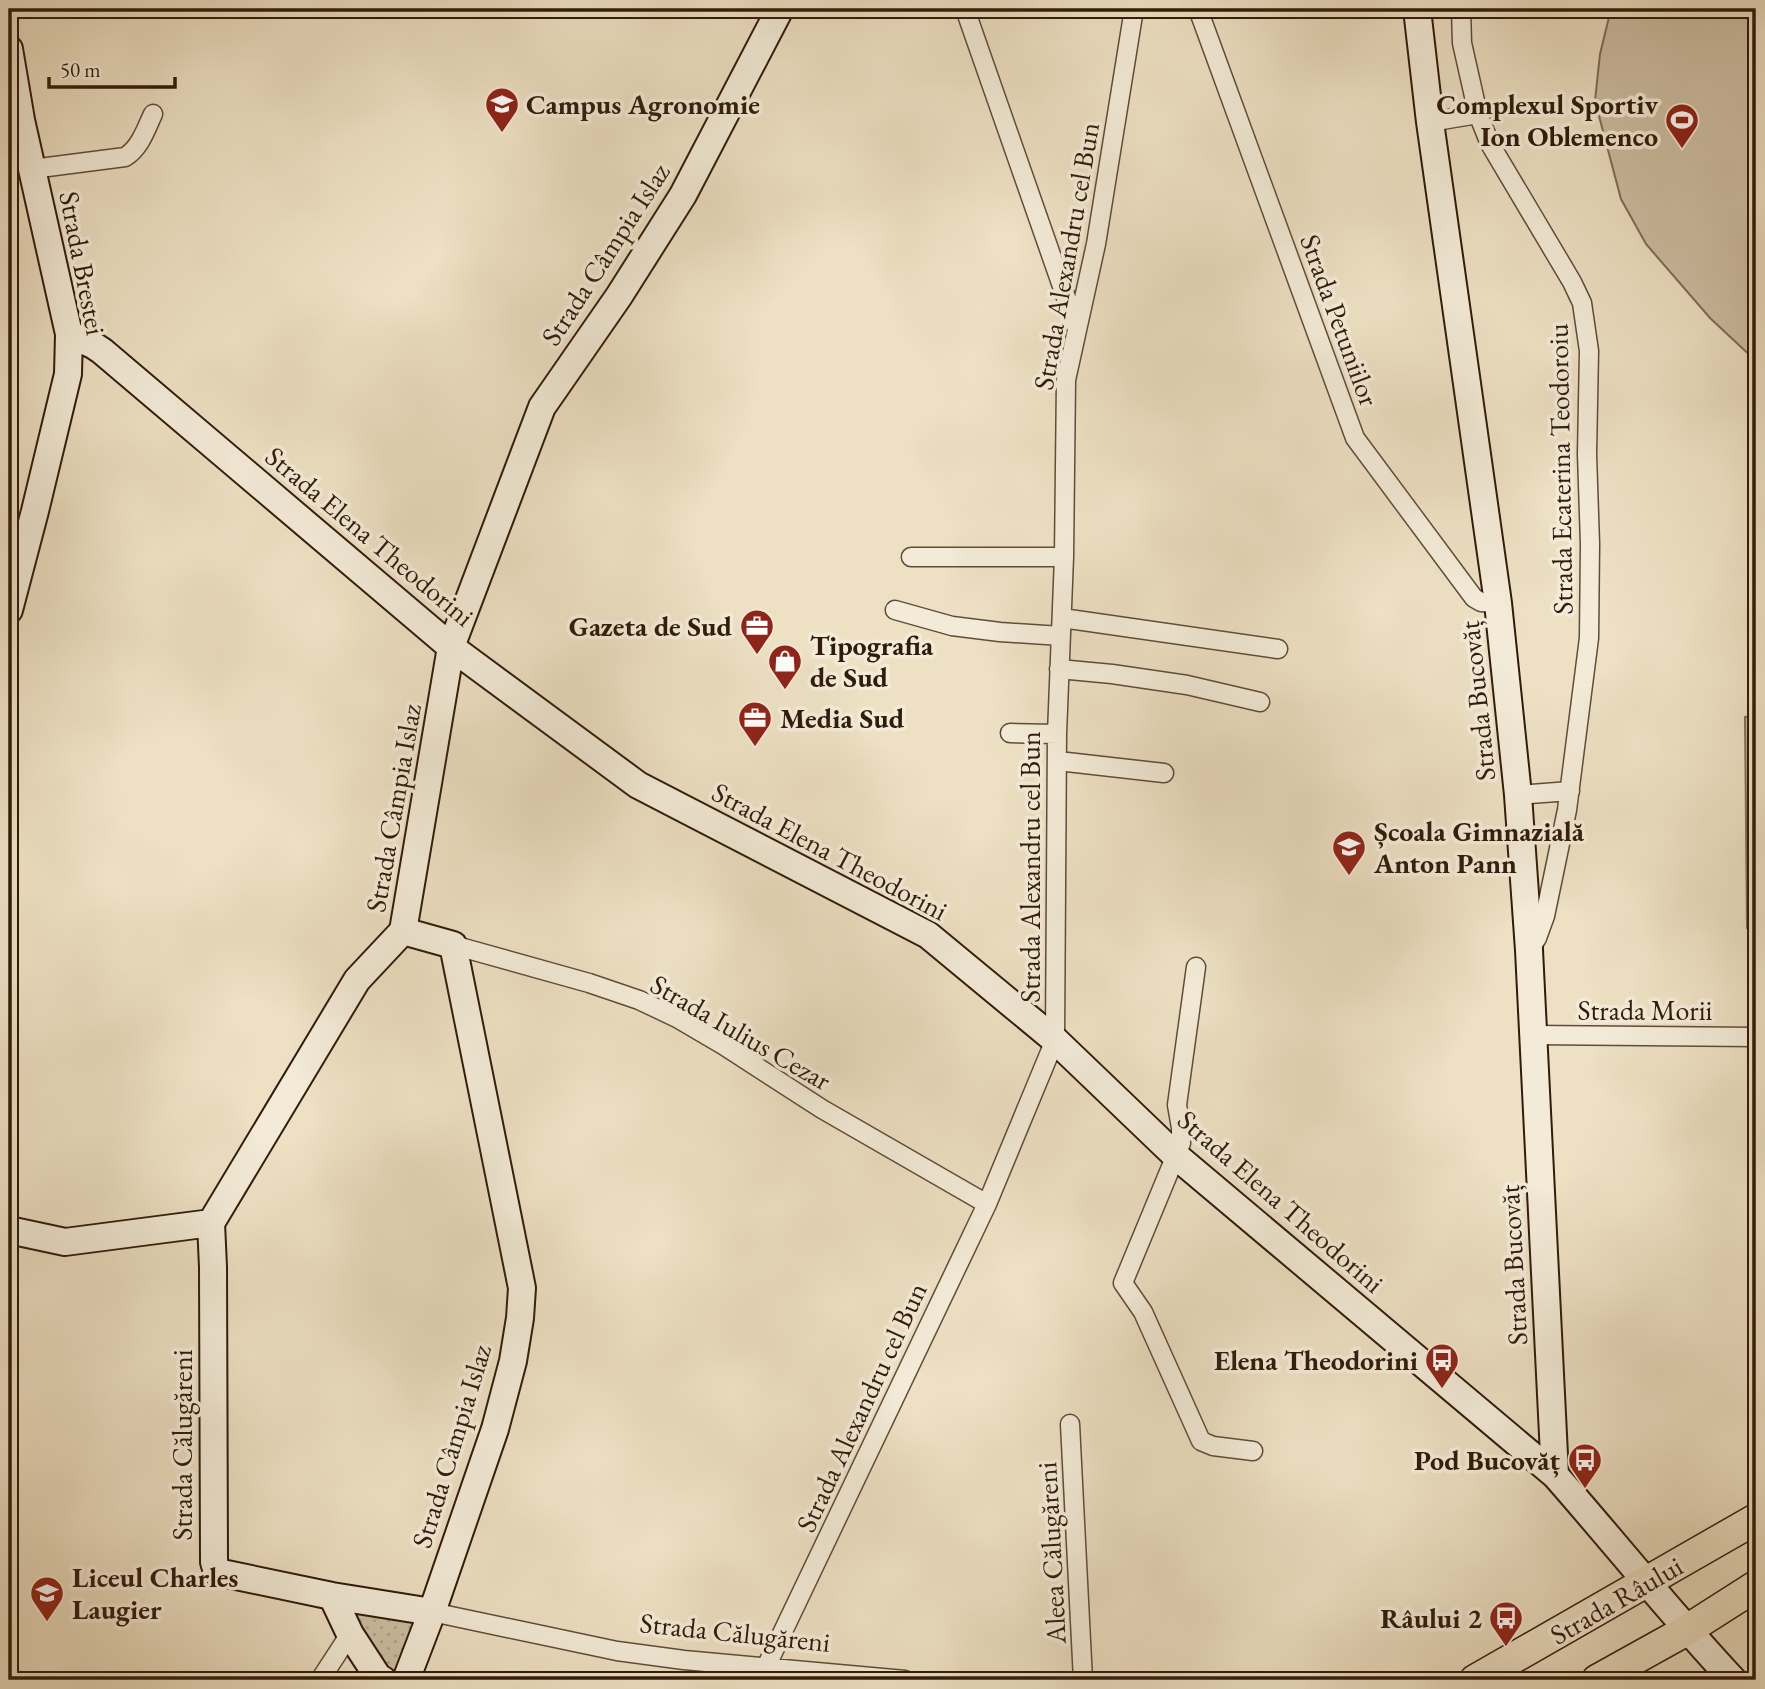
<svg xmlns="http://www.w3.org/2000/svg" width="1765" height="1689" font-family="'EB Garamond',serif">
<defs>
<pattern id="grass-dots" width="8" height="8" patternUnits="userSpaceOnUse" patternTransform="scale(1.75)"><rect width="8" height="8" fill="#cdbfa4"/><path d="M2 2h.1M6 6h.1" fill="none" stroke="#b0a48c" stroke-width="1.8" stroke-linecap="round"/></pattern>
</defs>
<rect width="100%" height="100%" fill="#ede0c3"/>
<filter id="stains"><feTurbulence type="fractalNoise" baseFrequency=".00286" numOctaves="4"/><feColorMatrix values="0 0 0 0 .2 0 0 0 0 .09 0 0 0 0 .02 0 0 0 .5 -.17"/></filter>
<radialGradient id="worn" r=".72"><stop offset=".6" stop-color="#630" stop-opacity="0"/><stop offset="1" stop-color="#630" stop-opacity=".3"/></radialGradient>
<path fill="url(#grass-dots)" stroke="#7f6d58" stroke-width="2" d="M355 1611 416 1618 396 1671 390 1673 354 1617Z"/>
<path fill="#cdbfa4" stroke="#7f6d58" stroke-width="2" d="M1611 9H1756V361L1710 318 1646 244 1621 199 1595 101 1600 54Z
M1756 716V927L1747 928 1745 717Z"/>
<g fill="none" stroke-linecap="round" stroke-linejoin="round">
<g stroke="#604c39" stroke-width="21">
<path id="street" d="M965 9 1077 329
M1198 9 1355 438 1474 598 1481 602 1498 603
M1461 9 1462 43 1478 114 1490 144 1572 282 1582 303 1589 351 1587 454 1590 544 1589 638 1567 810 1545 916 1537 938 1530 949
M1430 122 1478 114
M32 169 125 157C140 148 146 129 153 114
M911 557H1064
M895 610 952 626 1000 632 1061 636
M1062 618 1278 649
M1059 669 1112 674 1187 685 1260 702
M1010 733 1057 734
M1058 761 1164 773
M1518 795 1570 791
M453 945 589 983 639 1000 677 1018 723 1045 822 1109 987 1204
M1196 967 1177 1105 1181 1128V1143L1123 1283 1143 1312 1201 1441 1213 1446 1253 1451
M1533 1035 1756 1037
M1070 1424 1083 1680
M432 1612 617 1651 684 1660 905 1680
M766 1667 987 1204 1055 1040 1057 734 1064 557 1066 380 1096 244 1134 9
M320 1680 350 1634"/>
</g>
<g stroke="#311b0b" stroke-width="30">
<path id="secondary" d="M1417 9 1430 122 1498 603 1518 795 1529 950 1555 1475
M9 49 21 120 69 334 68 374 35 511 9 610
M69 334 93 345 102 351 451 647 638 785 928 935 1055 1040 1176 1156 1555 1475C1615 1543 1671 1614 1733 1680
M403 931 357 980 211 1223 213 1267 214 1562 217 1572 332 1596 432 1612
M9 1230 65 1242 211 1223
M332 1596 350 1634 378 1677 383 1680
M406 1680 432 1612 495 1429 513 1361 520 1318 522 1288 453 945 403 931 451 647 542 407 619 296 683 195 780 9"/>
</g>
<g stroke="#311b0b" stroke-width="33">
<path id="primary" d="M1475 1680 1756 1519
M1597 1680 1687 1630 1756 1586"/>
</g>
<use href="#street" stroke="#f3ebd8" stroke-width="18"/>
<use href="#secondary" stroke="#f3ebd8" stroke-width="26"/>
<use href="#primary" stroke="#ede0c3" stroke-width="30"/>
</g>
<defs>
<g id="university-pin" transform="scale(1.75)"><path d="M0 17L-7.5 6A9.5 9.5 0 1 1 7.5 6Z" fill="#8f2418" stroke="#f3ebd8"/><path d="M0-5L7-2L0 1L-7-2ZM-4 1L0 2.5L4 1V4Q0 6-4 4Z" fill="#fff"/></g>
<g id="stadium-pin" transform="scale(1.75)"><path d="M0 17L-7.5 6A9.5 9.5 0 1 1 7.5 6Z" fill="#8f2418" stroke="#f3ebd8"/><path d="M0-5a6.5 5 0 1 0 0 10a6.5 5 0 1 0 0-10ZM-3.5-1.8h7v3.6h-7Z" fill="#fff"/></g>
<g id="office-pin" transform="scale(1.75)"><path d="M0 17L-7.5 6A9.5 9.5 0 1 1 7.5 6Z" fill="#8f2418" stroke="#f3ebd8"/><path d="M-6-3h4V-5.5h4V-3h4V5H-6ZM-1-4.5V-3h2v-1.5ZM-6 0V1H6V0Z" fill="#fff"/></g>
<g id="shop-pin" transform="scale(1.75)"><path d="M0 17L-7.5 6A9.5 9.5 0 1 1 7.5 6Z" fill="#8f2418" stroke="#f3ebd8"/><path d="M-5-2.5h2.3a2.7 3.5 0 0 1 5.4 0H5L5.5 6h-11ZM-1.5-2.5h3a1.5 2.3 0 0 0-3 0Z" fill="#fff"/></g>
<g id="school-pin" transform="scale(1.75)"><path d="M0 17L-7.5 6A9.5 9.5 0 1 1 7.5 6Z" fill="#8f2418" stroke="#f3ebd8"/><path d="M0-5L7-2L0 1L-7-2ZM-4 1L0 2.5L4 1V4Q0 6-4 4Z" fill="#fff"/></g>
<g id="bus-pin" transform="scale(1.75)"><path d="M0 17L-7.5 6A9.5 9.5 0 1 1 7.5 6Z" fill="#8f2418" stroke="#f3ebd8"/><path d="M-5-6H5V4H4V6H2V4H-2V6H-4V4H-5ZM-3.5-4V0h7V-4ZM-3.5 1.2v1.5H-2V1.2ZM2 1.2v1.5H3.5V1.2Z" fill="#fff"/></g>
</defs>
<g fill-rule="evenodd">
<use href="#university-pin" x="502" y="104"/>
<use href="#stadium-pin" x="1682" y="120"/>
<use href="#office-pin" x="757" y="626"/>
<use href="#shop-pin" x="785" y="661"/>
<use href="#office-pin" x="755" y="718"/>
<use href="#school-pin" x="1349" y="847"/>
<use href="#bus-pin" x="1442" y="1360"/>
<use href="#bus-pin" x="1585" y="1460"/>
<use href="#school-pin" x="47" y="1593"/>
<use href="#bus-pin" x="1506" y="1618"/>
</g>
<g text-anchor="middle" stroke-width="7" stroke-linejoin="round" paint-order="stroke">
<g font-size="28" font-weight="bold" fill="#311b0b" stroke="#f3ebd8" text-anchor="start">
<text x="526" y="114">Campus Agronomie</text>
<text x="1658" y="114" text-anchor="end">Complexul Sportiv<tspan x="1658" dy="32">Ion Oblemenco</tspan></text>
<text x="732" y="636" text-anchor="end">Gazeta de Sud</text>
<text x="810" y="655">Tipografia<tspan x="810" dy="32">de Sud</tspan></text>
<text x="780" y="728">Media Sud</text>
<text x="1374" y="841">Școala Gimnazială<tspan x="1374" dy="32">Anton Pann</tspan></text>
<text x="1418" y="1370" text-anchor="end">Elena Theodorini</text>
<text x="1560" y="1470" text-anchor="end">Pod Bucovăț</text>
<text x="72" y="1587">Liceul Charles<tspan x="72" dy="32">Laugier</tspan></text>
<text x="1482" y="1628" text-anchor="end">Râului 2</text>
</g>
<g font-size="28" fill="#311b0b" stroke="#f3ebd8">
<text transform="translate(605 254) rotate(-57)" y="10">Strada Câmpia Islaz</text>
<text transform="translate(1066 256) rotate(-80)" y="10">Strada Alexandru cel Bun</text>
<text transform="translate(83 263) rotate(79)" y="10">Strada Brestei</text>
<text transform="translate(1340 320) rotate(70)" y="10">Strada Petuniilor</text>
<text transform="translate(1560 469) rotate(-91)" y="10">Strada Ecaterina Teodoroiu</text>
<text transform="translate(370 536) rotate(40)" y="10">Strada Elena Theodorini</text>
<text transform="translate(1477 701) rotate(-96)" y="10">Strada Bucovăț</text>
<text transform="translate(393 808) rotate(-80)" y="10">Strada Câmpia Islaz</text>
<text transform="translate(830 851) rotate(28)" y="10">Strada Elena Theodorini</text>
<text transform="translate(1030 867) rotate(-90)" y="10">Strada Alexandru cel Bun</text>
<text x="1645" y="1020">Strada Morii</text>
<text transform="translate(741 1032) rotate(30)" y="10">Strada Iulius Cezar</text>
<text transform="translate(1281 1201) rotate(41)" y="10">Strada Elena Theodorini</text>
<text transform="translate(1513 1265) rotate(-93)" y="10">Strada Bucovăț</text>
<text transform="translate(861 1407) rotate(-65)" y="10">Strada Alexandru cel Bun</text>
<text transform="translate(182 1445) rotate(-90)" y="10">Strada Călugăreni</text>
<text transform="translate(451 1446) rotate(-73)" y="10">Strada Câmpia Islaz</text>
<text transform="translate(1051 1553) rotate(-93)" y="10">Aleea Călugăreni</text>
<text transform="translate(1616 1600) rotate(-30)" y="10">Strada Râului</text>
<text transform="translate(735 1632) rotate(6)" y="10">Strada Călugăreni</text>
</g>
</g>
<rect width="1765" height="1689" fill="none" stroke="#ede0c3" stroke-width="35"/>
<rect x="10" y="10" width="1744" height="1668" fill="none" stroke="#311b0b" stroke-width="3.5"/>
<rect x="18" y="18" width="1730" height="1654" fill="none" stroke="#311b0b" stroke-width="2"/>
<path d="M49 77v10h126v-10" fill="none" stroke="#311b0b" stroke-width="3.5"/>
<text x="60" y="77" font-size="21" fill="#311b0b" stroke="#f3ebd8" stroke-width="5" paint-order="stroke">50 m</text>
<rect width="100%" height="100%" filter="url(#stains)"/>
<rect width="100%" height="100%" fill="url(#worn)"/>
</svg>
